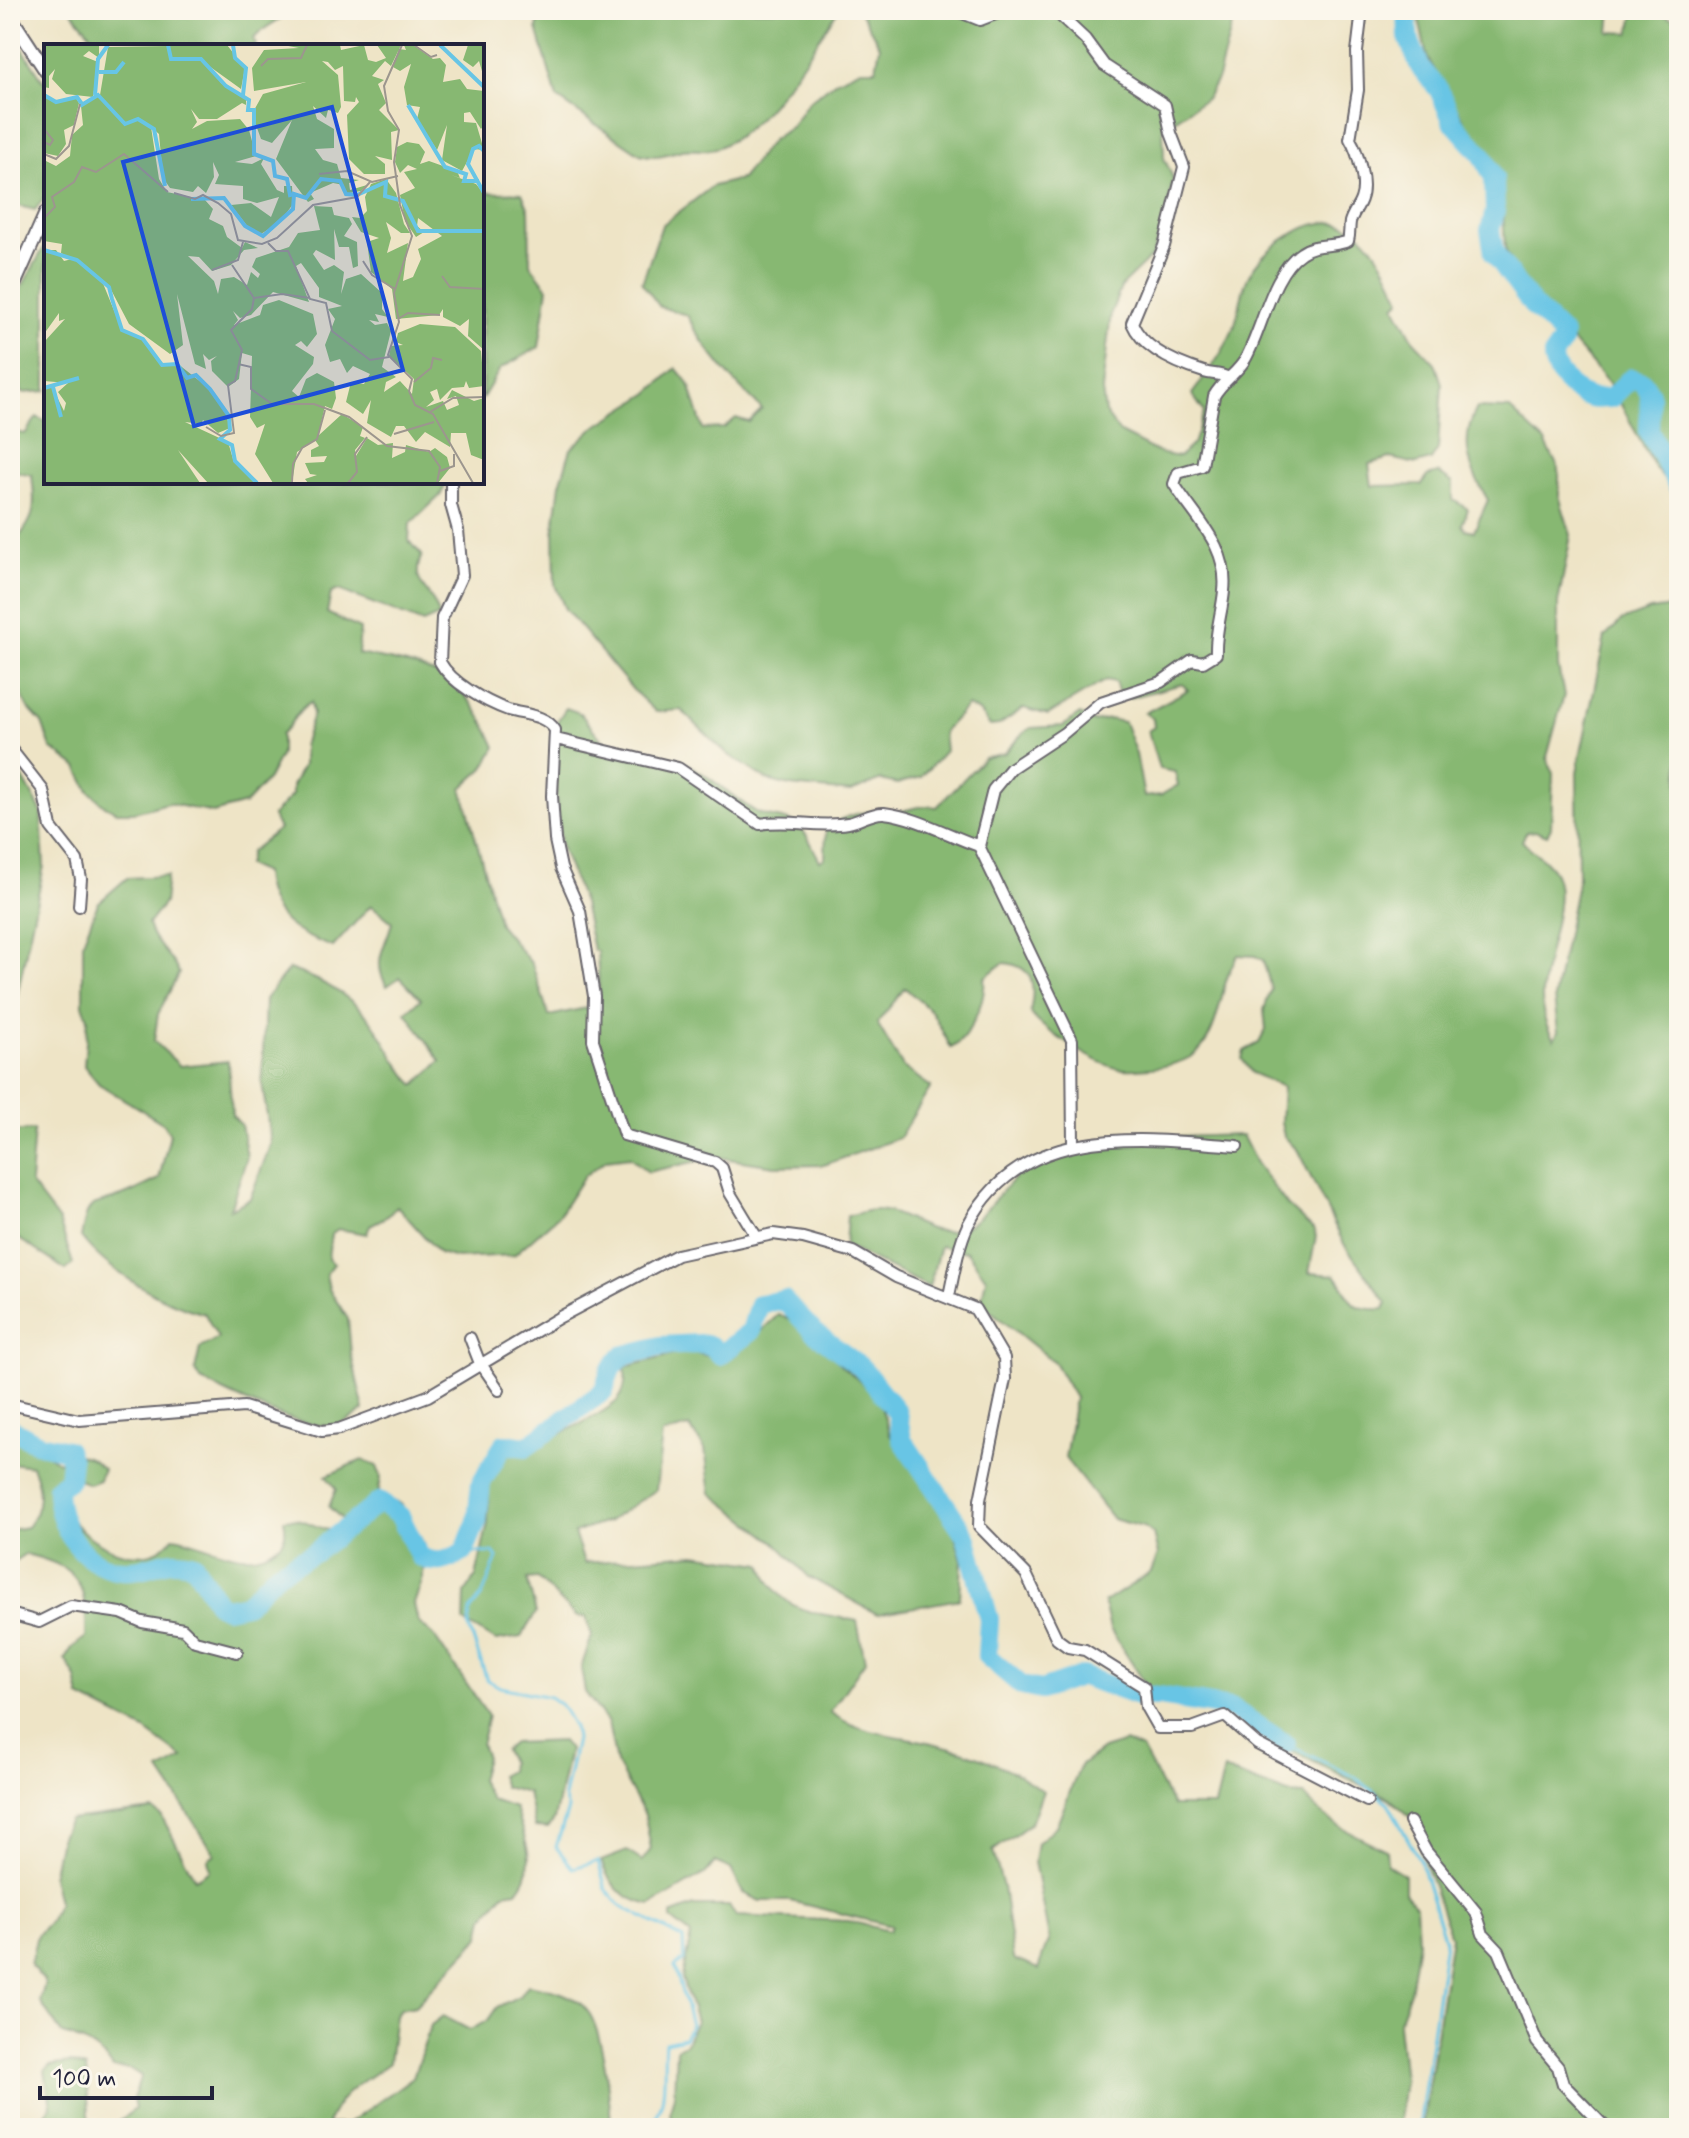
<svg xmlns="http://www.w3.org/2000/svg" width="1689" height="2138" font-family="Mynerve,sans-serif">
<rect width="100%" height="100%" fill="#fbf7ec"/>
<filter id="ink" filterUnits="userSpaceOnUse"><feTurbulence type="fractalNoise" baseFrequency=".0125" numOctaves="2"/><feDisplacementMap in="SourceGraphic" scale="16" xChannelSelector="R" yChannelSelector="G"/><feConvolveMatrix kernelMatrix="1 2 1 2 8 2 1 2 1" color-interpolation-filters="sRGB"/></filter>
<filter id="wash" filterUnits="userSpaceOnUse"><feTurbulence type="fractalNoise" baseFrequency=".006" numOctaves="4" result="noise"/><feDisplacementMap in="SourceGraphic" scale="32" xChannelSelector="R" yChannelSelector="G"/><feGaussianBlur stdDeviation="1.8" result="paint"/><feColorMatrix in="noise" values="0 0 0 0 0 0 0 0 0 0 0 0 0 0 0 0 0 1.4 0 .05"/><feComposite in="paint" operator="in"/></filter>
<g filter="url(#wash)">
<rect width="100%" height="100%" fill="#eee4c6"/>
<path fill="#87b872" stroke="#546d56" stroke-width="2" d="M71 10H292C280 21 262 27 254 39L256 46H100Z
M540 10H845L837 12C808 53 764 133 713 149 703 152 692 148 682 150 666 154 656 159 640 154L557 98 537 29Z
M859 10H1236L1218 78 1207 98 1163 128 1164 158 1173 178 1168 211 1152 256 1122 285 1111 313 1102 390 1105 413 1120 433 1159 453 1179 457 1193 444 1204 412 1192 394C1208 373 1224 352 1234 327 1241 308 1241 287 1252 270 1264 252 1280 240 1298 231 1357 201 1379 253 1401 299L1395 306 1414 341 1435 363 1442 384 1438 449 1431 460 1416 464 1390 458 1369 464 1372 486 1422 485 1427 476 1438 473 1453 483V500L1468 509 1462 525 1465 529 1474 531 1488 500C1469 470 1459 440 1477 408L1510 409 1545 442 1559 469V496L1571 535 1558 603V667L1564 695 1547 757 1553 774 1551 827 1547 835 1537 831 1526 832 1522 841C1532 851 1551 863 1556 876 1571 916 1520 993 1554 1039L1558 1032 1554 998 1578 878 1577 772 1605 637 1621 621 1650 610 1679 606V2128H1422L1451 1937 1421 1852 1420 1825 1389 1798 1285 1748 1240 1709 1151 1693 1110 1629 1104 1603 1151 1572 1158 1555 1153 1534 1143 1527 1113 1519 1065 1458 1075 1398 1054 1362 981 1303 986 1278 967 1252 940 1246 929 1287 845 1246 847 1216C856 1214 868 1209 877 1210 907 1212 927 1238 958 1230 982 1223 1003 1184 1025 1169 1074 1134 1183 1137 1242 1135L1256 1163 1288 1206 1313 1229 1316 1236 1309 1273 1335 1275C1354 1298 1344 1311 1384 1309L1387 1303 1344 1244 1298 1151 1284 1136 1281 1123 1283 1087 1252 1073 1242 1059 1244 1051 1259 1043 1266 1029 1264 1010 1271 989 1263 960 1255 956 1238 955C1219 984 1223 1017 1203 1046 1189 1066 1147 1070 1123 1069 1102 1068 1040 1029 1030 1012 1036 986 1034 965 1003 963L984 978C987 999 969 1039 951 1048L932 1012 905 988 877 1023 903 1067 931 1087 899 1138 824 1165 775 1166 716 1157 648 1172 630 1157 606 1160 584 1176 558 1216 514 1255 457 1258 439 1253 397 1206 388 1216 370 1225 367 1234 338 1229 331 1234 328 1259 334 1264 326 1274 329 1289 348 1319 351 1354 364 1410C356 1416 346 1423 337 1425 305 1432 230 1395 201 1380L195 1370 200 1348 218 1338 205 1314C162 1303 107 1271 81 1237 89 1197 89 1208 122 1196 135 1191 147 1185 159 1179L170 1134 164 1124 99 1084 84 1066 88 1018 83 1005V942L98 903 127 878 167 876 164 903 148 924C153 944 170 953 179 973L158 1014 154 1041 180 1066 228 1061 232 1115 241 1125 247 1157 230 1209 250 1199 271 1143 262 1083 265 999 289 969C322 980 356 997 376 1028 389 1047 398 1068 415 1085L441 1061 406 1012 421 999 400 977 387 986C371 961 386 947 392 922L371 905 333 947C295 934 267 917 264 873L247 865 250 852 279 829 272 816 292 795V786L303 765V746L313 714 311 702C296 709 294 724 281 734V754L268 779 245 804 213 813 168 803 134 812H117L105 806 89 791 77 767 51 748 42 723 28 708 12 675 10 594 17 574C1 541 23 542 32 515 36 502 33 488 32 475L10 470V431L25 434 37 417 46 422V482H447L440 496 410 524 409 541 422 555C408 586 433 588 439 616L423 623 339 590 331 593 327 613 360 629 358 654C432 668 463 672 496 747L484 768 462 788 499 924 532 964 549 1016 600 1005 597 951 593 950 583 903 561 847 556 800V723L566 708 580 713 605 744 638 746 651 754C683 749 727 795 756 812 769 819 784 816 797 825 807 832 814 850 820 861L825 858 826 829C846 812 868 811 893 812 909 812 913 804 937 807L984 758 1005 753 1023 733 1031 728 1063 726 1080 714 1093 722 1109 719 1124 722 1136 754 1144 797 1161 795 1178 785 1175 772 1159 769 1148 731 1154 727 1153 719 1145 713 1188 690 1182 684 1129 698 1118 691 1115 682 1106 680 1048 715 1024 708 999 725 990 726 979 712 967 706 943 732 945 751 921 777 897 784 881 780 851 792 790 786 767 780 726 753 681 710 656 712 634 691 565 609 555 585 554 529 560 484 571 449 592 429 649 393 676 368 689 384 703 429 724 428 736 418 749 422 762 409C732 381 706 352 687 315L660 307 642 283 662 225 713 186 741 179 772 140 792 126 808 102 837 80 861 69H876L880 46Z
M1417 10H1611L1609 32 1630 33 1635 10H1654L1679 22V498L1655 468 1611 386 1520 281 1505 249 1502 186 1427 57Z
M10 29 46 85V196L35 210 10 204Z
M482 191C495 195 508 191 522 193L529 210 530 264 548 288 539 347 500 369 482 399Z
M46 244V391L22 393 11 351V306Z
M10 754 41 811 44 866 10 1029Z
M34 1130 30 1183 59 1221 73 1264 66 1270 13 1235 10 1238V1132Z
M778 1315 794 1321 878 1398 890 1434 953 1529 962 1560 960 1599 877 1614 809 1577 776 1543 711 1493 705 1449 689 1427 662 1434 656 1490 609 1521 574 1533 584 1563 695 1554 762 1564C780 1614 810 1611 857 1621L865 1661 830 1712C860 1735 900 1735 936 1744 974 1753 1012 1768 1043 1791L1031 1823 993 1851 1003 1887 1013 1959 1038 1969 1049 1938 1034 1862 1037 1843 1057 1825 1080 1766 1103 1749 1125 1742 1142 1749 1173 1806H1215L1224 1770 1288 1794 1304 1795C1325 1823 1355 1835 1386 1850L1387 1864 1405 1875V1893L1416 1906 1418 1942 1410 1991 1398 2024 1404 2080 1398 2128H672L670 2111 674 2095 676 2049 686 2043 696 2021 682 1978 691 1935 671 1919V1915L694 1906H729L736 1916 849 1921 889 1931 891 1926 790 1901H760L743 1893 731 1869 715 1862 706 1873 651 1905C625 1900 610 1886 601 1861L627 1851 642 1861 651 1849 645 1815 616 1763 608 1723 585 1692 581 1668 592 1636 586 1617 576 1616 537 1578 527 1579 536 1613 521 1637 496 1641 464 1622 465 1593 476 1577 488 1523 489 1480 503 1456C531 1448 595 1420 616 1402 626 1392 626 1380 625 1367L688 1351 708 1356H734Z
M10 1434 31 1443 58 1462C79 1452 86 1453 103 1469L99 1480 89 1484 64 1475 56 1482C54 1528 141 1584 173 1537 207 1541 245 1571 276 1547 287 1539 286 1530 284 1519 306 1516 317 1531 337 1531L344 1521 329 1507 336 1489 326 1476 362 1460 377 1466 381 1478 378 1495 401 1504 424 1544 423 1578 414 1604 418 1622 434 1636 488 1716 481 1745 486 1757 480 1780 491 1800 515 1808C524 1839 540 1864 517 1891L504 1893 484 1917 480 1937 415 2006 400 2009 395 2015 389 2063C365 2081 336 2094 328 2124H348L413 2077 431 2025 443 2016 470 2030 488 2020 497 2007 521 1995 528 1985C549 1989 576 1993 589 2013 604 2036 610 2099 611 2128H120L119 2121 135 2109 133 2099 141 2076 130 2069 113 2068C103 2051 80 2038 62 2034L40 2002 45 1982 30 1964 37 1935 49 1922 58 1902 52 1877 60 1838 69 1820 153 1810 162 1817 195 1879 210 1870 208 1859 215 1854 160 1771 183 1758 145 1730 80 1697 76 1678 65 1659 72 1648 86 1637C87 1582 79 1567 25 1554L10 1564V1530L27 1527C43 1507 41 1488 32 1466L10 1463Z
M562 1741 569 1750 554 1820 548 1828 535 1827 528 1793 504 1787 500 1776 509 1771 510 1762 504 1750 513 1743Z
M70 2063 86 2068 90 2128H10V2109L12 2114 28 2124 40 2121 51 2106 45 2071 49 2066Z"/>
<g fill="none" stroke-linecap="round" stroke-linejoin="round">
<path stroke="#67c5e5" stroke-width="3" d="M464 1552 493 1553 497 1558 482 1596 470 1611 469 1627 487 1680 500 1687 550 1697 561 1705 574 1727 576 1739 564 1797 568 1809 556 1847 573 1868 598 1861 606 1889 620 1905 683 1939 684 1960 675 1967 691 2025 684 2038 665 2042C662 2069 671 2110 646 2128
M1286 1744 1355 1777 1388 1803 1420 1861 1445 1941 1419 2128"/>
<path stroke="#67c5e5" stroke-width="20" d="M1407 10 1408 37 1420 67 1439 90 1453 122 1483 156 1494 178 1495 211 1490 230 1494 253 1532 305 1563 335 1562 342 1553 356C1552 371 1575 394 1590 398 1596 400 1605 398 1611 398L1631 378 1643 382 1650 393 1649 431 1679 488
M10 1428 39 1444 67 1450 71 1461 69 1480 57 1488C57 1532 90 1578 140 1569 164 1564 167 1557 194 1564L218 1604 226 1608 246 1604 278 1572 314 1553 379 1502 400 1516 420 1557C438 1565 447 1561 464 1552L477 1521 481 1483 504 1444 526 1447 604 1391 610 1371 622 1356 661 1346 700 1344 711 1346 720 1355 751 1331 759 1304 784 1300 813 1331 861 1367 897 1412 902 1439 966 1536 989 1619 987 1656 1022 1686 1041 1690 1082 1676 1138 1696H1159L1231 1708 1286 1744"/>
</g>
</g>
<g filter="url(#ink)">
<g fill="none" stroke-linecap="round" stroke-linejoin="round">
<g stroke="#69666c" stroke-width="14">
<path id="minor" d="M955 10 980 20 1006 10
M1054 10 1085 39 1104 65 1165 105 1171 133 1184 167 1164 246 1132 323C1143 349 1178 364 1204 372 1213 375 1220 373 1228 378
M451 482V505L458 530 462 575 442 618 440 662C451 683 486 702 508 710 524 715 545 714 555 730L552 796 555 840 561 868 580 911 594 996 593 1040 624 1135 715 1162 722 1168 730 1193 756 1236
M556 739 678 768 760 824C790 819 819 828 848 823 860 821 872 812 884 813 917 817 947 835 979 846L1072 1040 1073 1144
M10 748 43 790 51 827 77 860 81 879 79 906
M979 846 993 790 1011 768 1064 733 1101 702 1161 682 1192 660 1203 662 1216 654C1215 631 1222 613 1224 591 1229 546 1195 518 1174 484L1178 473 1202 466 1214 396C1223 380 1238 373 1246 358 1263 327 1272 272 1301 253 1316 242 1332 248 1348 241 1350 234 1349 229 1350 222 1352 214 1359 206 1361 199 1367 184 1358 152 1350 139L1358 90 1357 52 1362 10
M949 1296C954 1273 958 1246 968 1225 1021 1122 1141 1138 1237 1146
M470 1338 479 1361 499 1390
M10 1404 79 1420 244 1407 322 1431 339 1429 428 1396 560 1317 677 1255 773 1234 803 1238 853 1252 896 1277 975 1309 1004 1358 1005 1379 980 1500 979 1526 1026 1574 1057 1639 1068 1647 1085 1650 1144 1687 1146 1707 1158 1728H1192L1225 1716 1257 1744 1367 1801
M10 1614 39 1622 71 1606 121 1613 142 1622 183 1629 195 1641 237 1652
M1410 1822 1426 1851 1476 1912 1483 1934 1499 1951 1537 2042 1558 2067 1563 2084 1606 2128"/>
</g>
<g stroke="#69666c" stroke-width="16">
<path id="tertiary" d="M10 16 46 71
M10 294 46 213"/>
</g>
<use href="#minor" stroke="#fff" stroke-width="10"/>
<use href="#tertiary" stroke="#fff" stroke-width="12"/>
</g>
</g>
<g transform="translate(44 44)">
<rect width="440" height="440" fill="#eee4c6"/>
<path d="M0 1H55V14L45 7 39 12 54 18 49 53 22 50 8 35 11 25 5 32V44L0 43ZM183 1 201 24 197 45 165 22 177 39 202 54V61L198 59 173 75H155L147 65 153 78 148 85 163 77 196 75 205 86 212 112 191 118 208 120 220 114 217 120 233 146 240 149V142H248L249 160 236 178 217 190 204 183 187 161 207 159 227 173 235 153 213 159 199 155V142L171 140 175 131 169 118 170 133 162 149 154 142 149 148 126 144 119 134 115 90 107 83 115 135 123 148 161 156 169 165 165 175 179 182 183 193 198 204 201 198 214 204 200 206 187 221 168 227 155 213 144 212 170 237 174 250 177 235 190 233 203 241 207 228 214 234 216 230 208 223 212 214 245 203 254 189 276 186 270 162 288 163 290 171 305 174 308 180 300 192 313 198 314 222 309 224 305 203H295L290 185 291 216 272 206 269 210 280 226 290 221 300 228 297 250 302 235 317 230 338 249V265L344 273 331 270 335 278 325 276 331 281 343 279 347 287 338 323 352 333 342 338 340 348 356 337 368 350 370 335 345 312 347 302 359 301 352 298 354 289 376 280 411 283 437 307 440 342 425 344 422 337 420 343 408 344 396 356 393 345 386 348 390 356 382 363 399 357 403 366 415 361 412 352 403 355 408 346 430 357 440 354V416L427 411 422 389H407L406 403 381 388 372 398 360 382H352L347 393 323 379 327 356 319 370 302 358 307 338 320 340 326 330 309 322 303 329 296 315 286 318 281 301 291 275 284 265 298 262 275 253V244L257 219 252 222 265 258 229 248 207 271 196 274 189 267 194 276 190 281 216 271 219 261 235 256 269 270 273 290 263 303 257 297 251 301 270 313 269 320 248 347 255 353 262 335 273 329 290 338 292 354 288 365 281 362 274 392 298 370 319 383 316 392 321 394 311 406 312 412 323 394 334 401 349 399 348 414 361 408 362 401 385 408 391 404 403 413 406 424 394 439H264L261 435 273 431 266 430 261 419 280 418 283 412 267 413V406L275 402 271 396 253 408 248 439H229L211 410 221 380 213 384 206 373 208 312 198 309 195 335 184 343 168 327 167 317 173 312 165 316 159 310 162 325 151 320 133 250 139 301 126 310 85 280 65 242 58 237 78 286 98 296 116 319 134 320 162 342 181 367 186 384 174 389 159 376 157 380 141 378 184 398 189 415 212 439H164L134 406 156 439H0V342L8 343 20 367 22 359 14 348 24 339 0 337 1 297 21 275 15 277V269L0 290V206H12L20 217 28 215 17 209 18 200 0 197V116L12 122 26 112 28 91 39 81 37 62 56 51 64 3ZM239 1H296L297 6 320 1 324 16 332 18 342 14 333 1H357L347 22 341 17 328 32 340 36 334 40 342 59 335 66 355 86 347 88 348 116 331 112 341 120V130H320L305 115 303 71 315 58 312 53 311 58 300 57 299 22 291 26 284 18 278 17 294 31 297 63 294 69 284 66 282 74 269 62 273 75 290 85V104L271 105 279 116 293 120 297 134 315 136 305 139 306 146 323 141 317 147 300 150V141L289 139 266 149 270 155 264 158 232 115 248 76 228 99 217 95 208 70 219 50 262 38 210 47 208 24 220 6 255 4ZM360 1H369L389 15 396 14 402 21 399 38 416 35 423 45 440 47V81L437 85 426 68 420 69V78L432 79 440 106 430 105 418 127 398 116 403 81 393 106 373 75 376 63 363 61 360 43 367 20 356 27 349 23 355 5 362 6ZM424 1H440V34L435 17 429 23 419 16ZM0 52 12 58 32 54 35 59 30 81 20 86 22 100 14 112 0 109ZM363 98 375 100 381 108 376 120 385 117 413 127 416 134 407 131 432 140 440 150V306L424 292 425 275 416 282 399 273V265L395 271 352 275 348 245 327 228 323 198 335 194 317 188 308 173 316 174 323 167 321 153 327 140 342 135 352 149 360 180 366 189H357L342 178 347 194 343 209 364 199 359 237 369 233 377 215 374 205 398 192 374 174 373 182 380 188 372 193 361 177 356 151 371 144 360 128 373 125 364 121 356 129 351 118 353 103Z" fill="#87b872"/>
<path fill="none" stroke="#67c5e5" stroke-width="4" d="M124 1 127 15H157L182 42 205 56 204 66H210V110L229 117 231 132 243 135 246 151 250 150M189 1 191 14 202 24 199 51M396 1 440 43M55 28H72L80 18M0 51 12 58 33 53 38 60M51 51 54 15 64 1M364 61 401 123 422 130 420 137H435M36 62 54 51 81 80 94 75 110 85 121 142M440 107 435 102 429 105 424 120 440 149M147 155 180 154 201 182 219 192 249 165 250 150 262 154 277 135 296 137 302 150 313 151 342 138 341 152 359 157 374 187H440M0 206 33 216 65 243 68 255M68 255 78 286 99 295 118 321 133 320 143 334 152 331 166 345 185 372 186 386 176 395 188 401 191 417 213 439M9 343 17 373M0 344 35 334"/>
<path fill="none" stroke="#9c968e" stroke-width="2" d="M358 1 340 42 344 67 355 86 350 118 356 161 368 192 350 249 355 278 344 311 368 335 365 347 371 361 389 370 429 439M370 1 387 13 393 11M217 22 224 15 257 14 263 1M0 85 9 96 6 101 0 98M0 110 12 115 25 102 36 60M275 130 303 127 328 138 354 132M130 149 151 155 159 151 174 159 187 170 194 196 218 200 233 194 269 161 313 153 326 138M0 174 11 163 8 153 30 138 38 123 52 128 80 110 124 148M224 199 232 207H244L266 255 282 259 288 287 326 316 345 313M319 217 328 231 351 245M188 221 210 254 238 250 266 254M168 226 194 216 199 198M398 232 406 243 440 245M354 275 364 269 396 271M194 320 207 323V345L228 360H270L305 373 343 402 385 407 396 423 393 439M370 338 387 324 389 314 398 316M386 368 409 354 440 353M162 383 177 392 190 389 184 341 191 337 198 306 187 286 208 265 210 254M350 390 390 378M396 427 410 422V410M248 438 249 420 258 404 273 395 281 366M304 439 313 428 311 410 323 393"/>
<path fill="#1d4ed8" fill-opacity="0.15" stroke="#1d4ed8" stroke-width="4" d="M288 63 359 326 150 382 79 118Z"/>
<rect width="440" height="440" fill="none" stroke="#22223b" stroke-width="4"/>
</g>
<rect width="1689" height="2138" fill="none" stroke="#fbf7ec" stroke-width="40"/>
<path d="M40 2086v12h172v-12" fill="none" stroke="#22223b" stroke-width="4"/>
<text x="52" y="2086" font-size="24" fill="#22223b" stroke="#fbf7ec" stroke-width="6" paint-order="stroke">100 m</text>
</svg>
